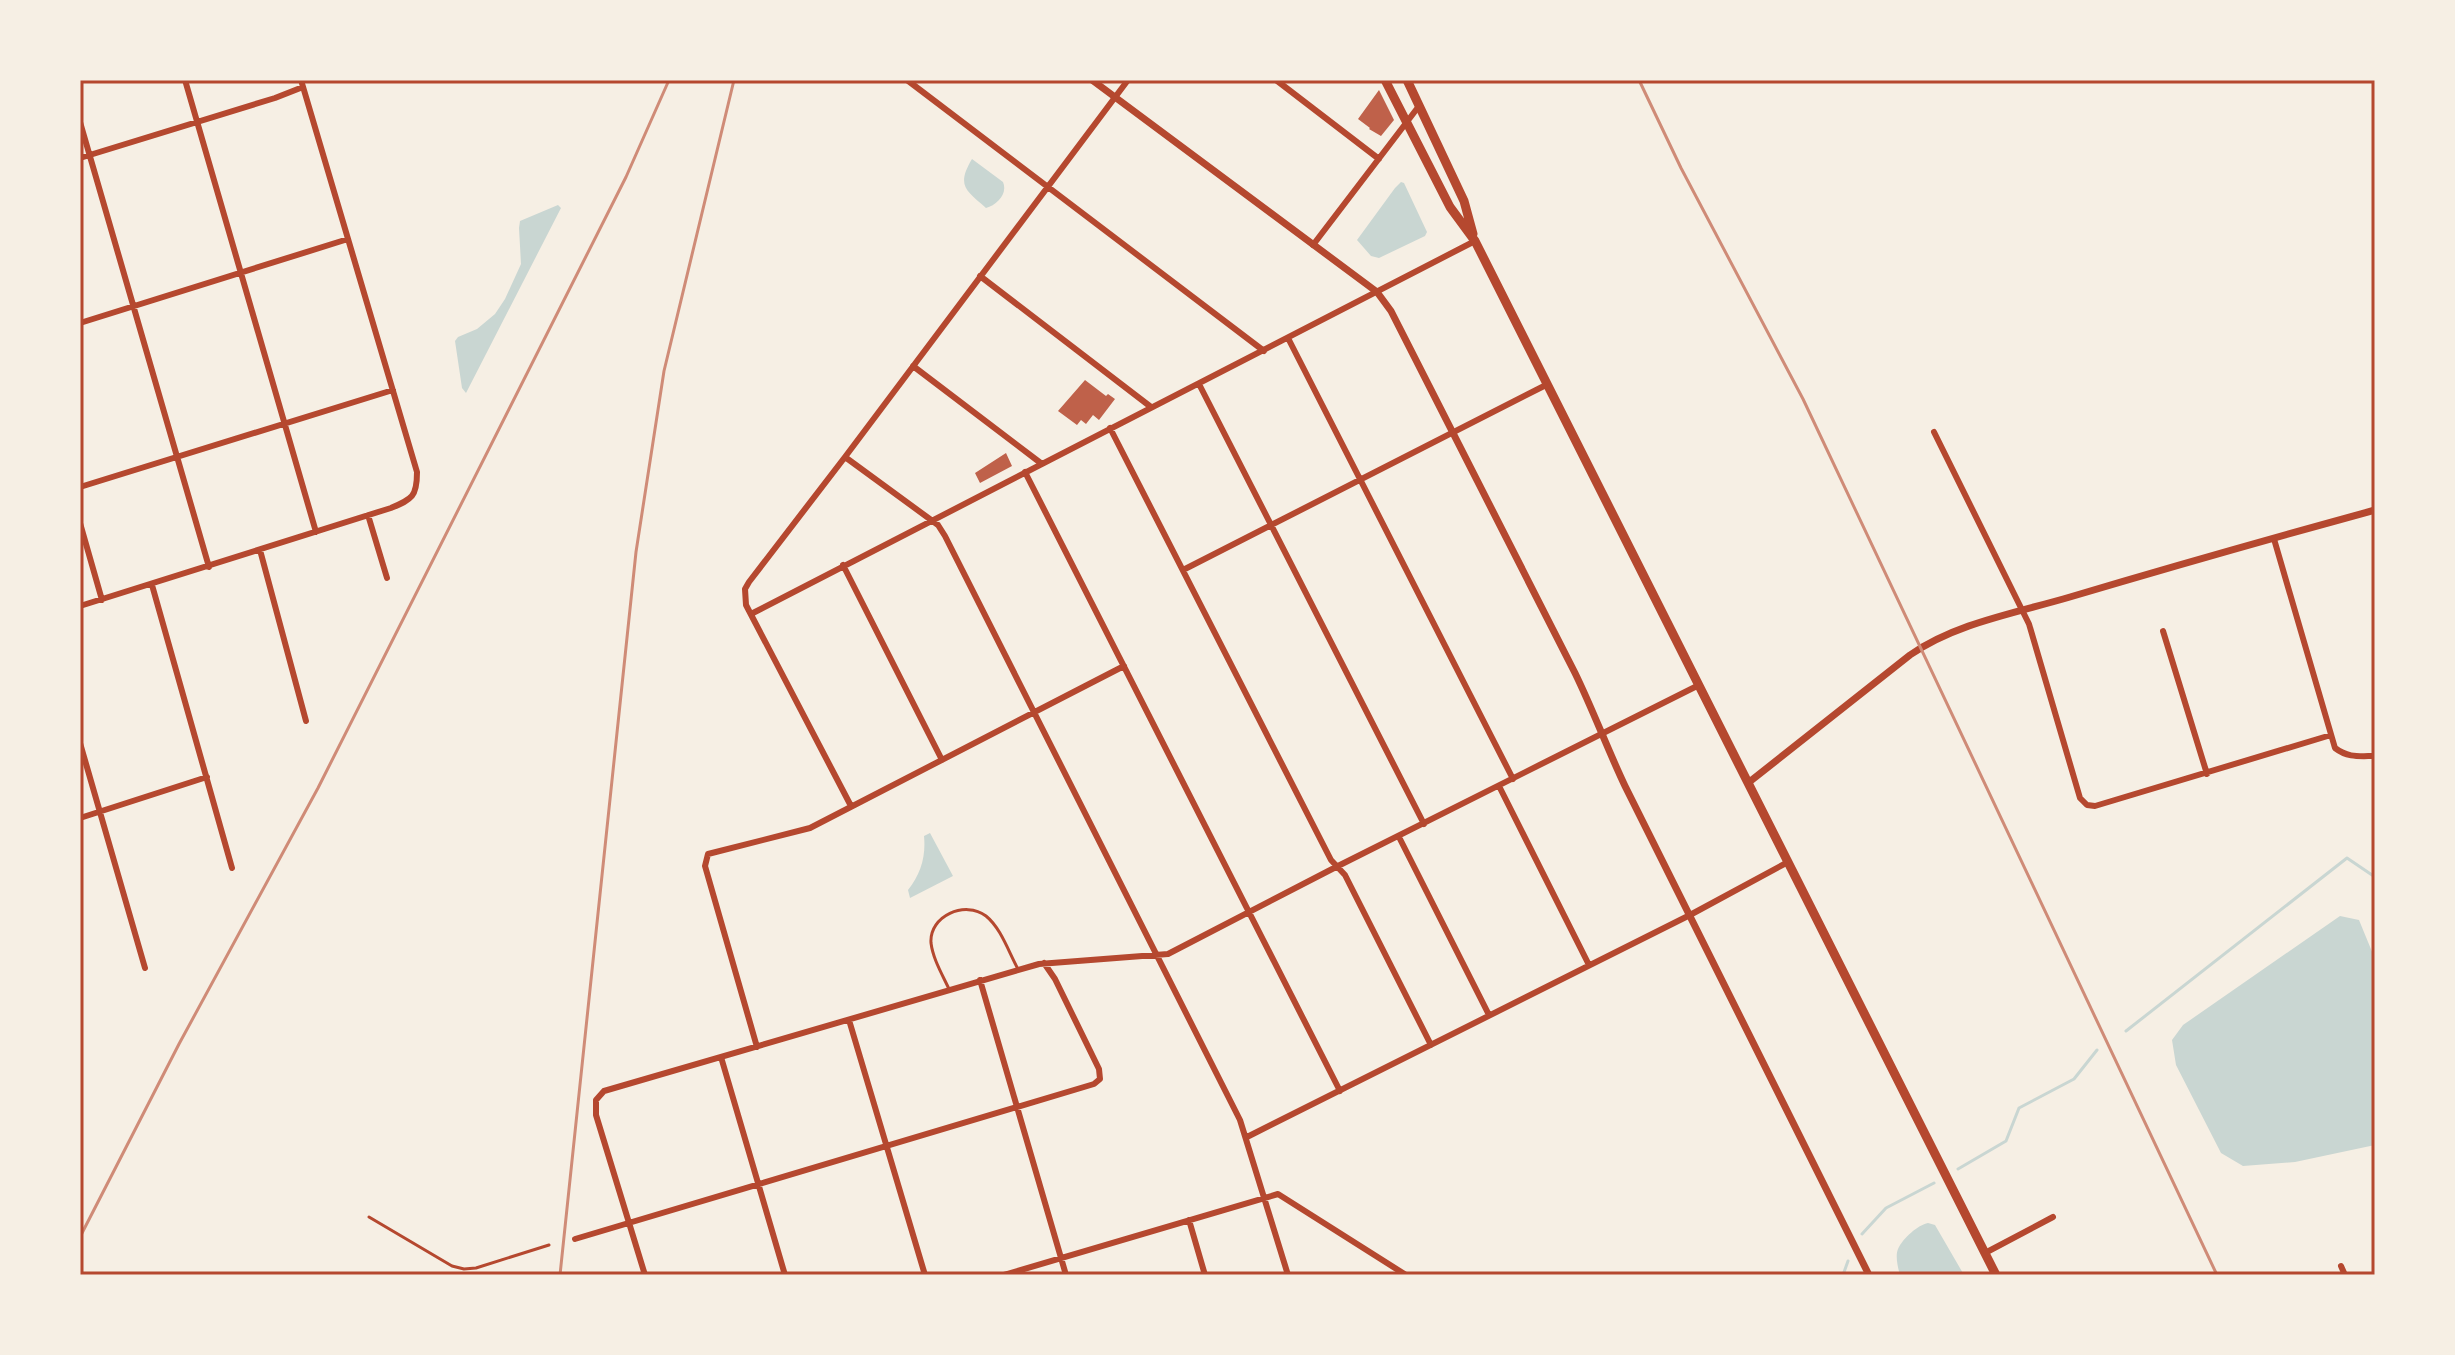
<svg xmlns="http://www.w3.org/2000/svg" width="2455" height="1355" font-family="'Open Sans',sans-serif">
<rect width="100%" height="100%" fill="#f6efe4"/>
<path fill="#c9d6d2" d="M972 159 1003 182C1008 194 997 205 986 208 966 190 956 186 972 159Z
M1401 182 1404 183 1427 232 1425 236 1379 258 1371 256 1357 240 1395 188Z
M558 205 561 208 466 393 462 388 455 341 458 337 477 329 495 314 505 299 521 264 519 228 520 221Z
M930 833 953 876 910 898 908 890C921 874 926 856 924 836Z
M2340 916 2359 920 2375 959V1145L2295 1162 2243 1166 2221 1153 2176 1065 2172 1040 2183 1025Z
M1928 1223 1935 1225 1964 1275H1900C1898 1268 1895 1256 1898 1249 1903 1238 1918 1225 1928 1223Z"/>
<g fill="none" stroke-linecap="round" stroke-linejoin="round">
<path stroke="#c9d6d2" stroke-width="3" d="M2126 1031 2347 858 2375 877
M1958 1169 2006 1141 2019 1108 2074 1079 2097 1050
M1862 1234 1886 1208 1934 1183
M1843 1275 1848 1261"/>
</g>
<path fill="#bf614a" d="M1379 90 1394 120 1381 136 1369 129 1370 128 1358 119Z
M1085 380 1106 396 1108 394 1115 399 1099 420 1093 415 1086 424 1081 420 1077 425 1058 411Z
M1006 453 1012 466 980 483 975 473Z"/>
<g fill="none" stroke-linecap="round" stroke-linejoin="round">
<path stroke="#b5482f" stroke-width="3" d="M949 989C942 974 933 959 931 943 929 916 965 900 986 916 1001 928 1009 953 1018 969
M369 1217 452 1266 464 1269 476 1268 549 1245"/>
<path stroke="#b5482f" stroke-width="6" d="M185 80 316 532
M907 80 1264 351
M1276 80 1379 159
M80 122 209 567
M80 158 275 98 303 87
M1313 245 1419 106
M980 276 1151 407
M80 323 348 239
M1288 338 1513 779
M913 366 1042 464
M1199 384 1424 824
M1110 428 1331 860 1345 875 1431 1045
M1934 432 2029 624 2080 798 2087 805 2095 806 2331 735
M845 457 938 525 945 536 1240 1120 1288 1275
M1025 472 1340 1091
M80 487 393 390
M368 515 387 578
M80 523 102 600
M2274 539 2335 748C2348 758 2359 756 2375 756
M260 550 306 721
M843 565 942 760
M1183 570 1546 385
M152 585 232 868
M80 606 391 508C412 499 417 497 417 472L301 80
M751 614 1475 241
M2163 631 2207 774
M80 743 145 968
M1499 786 1589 965
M851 806 746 605 745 589 749 582 845 457 1128 80
M80 818 207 777
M1399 837 1489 1015
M980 980 1066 1275
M849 1020 925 1275
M757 1047 705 866 708 854 810 828 1124 666
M721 1057 785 1275
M1247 1137 1690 915 1788 862
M1189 1220 1205 1275
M575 1239 1094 1084 1100 1079 1099 1069 1055 979 1044 963
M1985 1253 2053 1217
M2341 1266 2345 1275
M645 1275 596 1115V1100L604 1091 1039 964 1168 954 1338 866 1699 685
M1004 1275 1278 1194 1406 1275"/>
<path stroke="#b5482f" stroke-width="7" d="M1092 80 1377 292 1391 311 1575 673C1593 710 1607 748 1625 786L1869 1275
M1748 783 1910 655C1956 623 2016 613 2070 597 2171 567 2273 538 2375 510"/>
<path stroke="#b5482f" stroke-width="9" d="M1385 80 1450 207 1475 241 1996 1275
M1407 80 1464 201 1473 234"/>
<path stroke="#cf8b77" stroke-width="3" d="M1639 80 1681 168 1803 399 2217 1275
M80 1237 179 1044 318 788 626 177 669 80
M560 1275 636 552 664 371 734 80"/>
</g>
<rect width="2455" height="1355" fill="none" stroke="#f6efe4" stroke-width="164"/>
<rect x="82" y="82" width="2291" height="1191" fill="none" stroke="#b5482f" stroke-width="3"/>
</svg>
